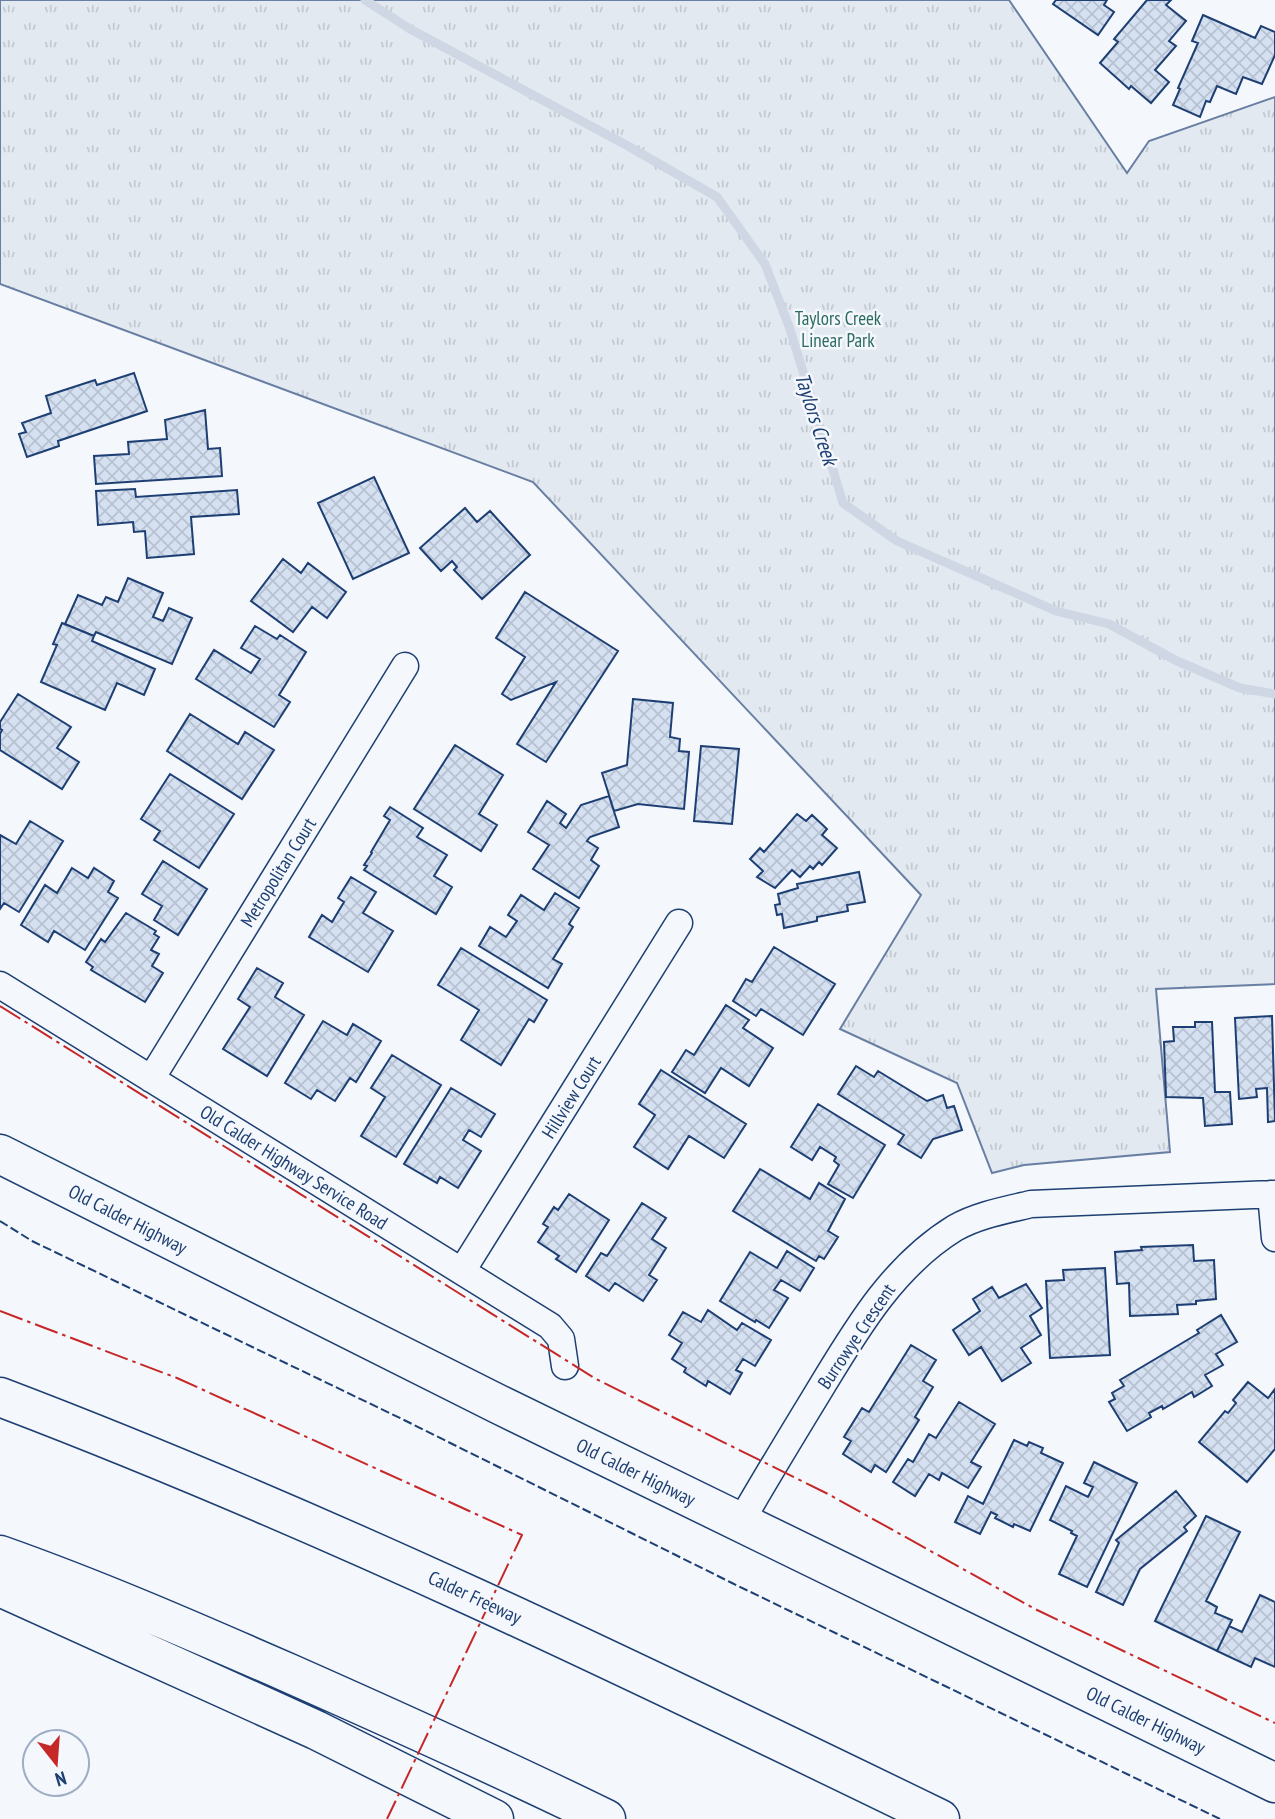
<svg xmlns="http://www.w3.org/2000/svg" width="1275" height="1819" font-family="'PT Sans Narrow',sans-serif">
<defs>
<pattern id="park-tufts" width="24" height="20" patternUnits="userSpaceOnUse" patternTransform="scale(1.75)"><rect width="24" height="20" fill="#e3e9f0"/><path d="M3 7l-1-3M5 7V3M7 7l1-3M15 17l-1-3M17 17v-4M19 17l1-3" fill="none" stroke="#c2c9d1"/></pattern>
<pattern id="building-cross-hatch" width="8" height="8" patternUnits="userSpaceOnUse" patternTransform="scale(1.75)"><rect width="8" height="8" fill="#d5e0f0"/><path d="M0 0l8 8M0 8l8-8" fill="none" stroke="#b6c1d1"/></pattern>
</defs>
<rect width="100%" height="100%" fill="#f4f7fb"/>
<path fill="url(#park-tufts)" stroke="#687fa3" stroke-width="2" d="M0 0H1009L1127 173 1149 141 1275 97V984L1156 989 1170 1152 1024 1165 992 1173 957 1083 840 1029 921 895 533 482 0 284Z"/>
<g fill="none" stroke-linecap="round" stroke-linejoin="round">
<path stroke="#cfd7e4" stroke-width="9" d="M365 0 410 29 628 146 717 197 765 264 790 329 843 503 897 541 1056 611 1109 624 1177 661 1240 688 1275 694"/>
</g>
<path fill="url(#building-cross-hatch)" stroke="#1d3f73" stroke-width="2" d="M1056 0H1107L1104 5 1114 12 1098 35 1053 4Z
M1147 0H1171L1166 5 1186 21 1169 41 1176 46 1155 70 1169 82 1151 103 1131 86 1129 89 1100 63 1118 42 1114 39Z
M1203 15 1255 38 1261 26 1275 32V55L1262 84 1243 77 1236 94 1217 86 1210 102 1206 101 1200 117 1173 105 1180 89 1178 88 1198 43 1192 41Z
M134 373 147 411 58 441 59 446 27 457 19 434 26 432 22 423 51 413 46 396 95 380 97 385Z
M205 410 208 449 220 448 222 476 96 484 94 456 129 454 128 442 167 439 165 420Z
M374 477 409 553 353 579 318 503Z
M135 489 136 497 237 490 239 514 191 517 194 554 147 558 145 531 134 532 133 522 98 525 96 491Z
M465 508 477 522 490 511 530 555 482 599 454 570 457 567 452 561 441 571 420 548Z
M283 559 301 573 308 563 346 592 327 618 312 607 293 632 251 601Z
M128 578 163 593 153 617 163 621 169 608 192 618 172 664 96 632 94 636 65 624 78 595 102 605 106 597 118 602Z
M525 592 618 651 546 762 517 744 556 682 511 700 502 694 525 657 496 638Z
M62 623 94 636 92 641 155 669 144 695 117 683 105 710 41 682 57 645 53 644Z
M255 626 277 639 280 635 306 652 279 695 290 702 274 727 196 679 214 650 251 673 260 659 241 648Z
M18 694 71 727 57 748 79 762 62 789 0 750V734L2 730 0 729V722Z
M633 699 673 703 670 737 680 739 679 751 689 752 684 809 638 804 614 811 602 773 627 765Z
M190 714 238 744 245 732 274 750 242 799 167 751Z
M455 745 503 775 479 814 497 825 481 851 414 809Z
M701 746 739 749 732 824 694 821Z
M170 774 234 814 199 868 154 840 160 831 141 819Z
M609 796 619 827 590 837 587 841 598 848 591 860 599 866 579 898 533 869 549 845 528 832 547 801 566 814 560 823 566 828 581 805Z
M390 807 423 828 417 837 447 855 434 876 452 887 436 914 364 870 367 866 364 865 372 853 371 852 390 820 384 816Z
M797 814 806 821 812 815 827 829 822 835 837 848 822 865 819 862 813 869 810 866 800 877 792 870 775 888 757 877 763 871 750 859 760 848 764 852Z
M30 821 63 841 19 912 4 903 0 909V835L16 844Z
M163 861 207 889 178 935 154 920 162 906 142 894Z
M72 868 88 878 94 868 114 881 108 892 118 898 85 950 54 931 48 942 21 925 45 885 57 893Z
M859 872 865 902 847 905 848 911 817 917V921L784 928 782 914 777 915 775 905 780 904 778 894 798 888 797 884Z
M351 877 376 892 363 913 393 931 368 972 309 937 322 915 332 922 344 902 338 898Z
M555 893 579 908 569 924 573 927 553 959 562 964 548 988 479 946 490 927 506 937 517 921 508 915 521 895 544 910Z
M126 913 156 931 154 934 159 937 151 950 159 954 152 966 163 973 145 1002 91 970 93 967 86 962 101 939 105 942Z
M774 947 835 984 803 1035 761 1009 756 1016 733 1001 746 979 752 982Z
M461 948 547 1000 534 1022 529 1019 501 1065 461 1040 479 1010 438 985Z
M257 968 283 983 275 997 304 1015 267 1076 223 1049 250 1007 238 999Z
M726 1005 749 1020 743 1028 773 1048 749 1086 721 1068 705 1093 672 1072 686 1050 694 1055Z
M1272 1016 1275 1121 1268 1122 1267 1088 1256 1089 1257 1097 1239 1099 1235 1018Z
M323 1021 347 1035 353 1024 381 1041 356 1082 350 1078 335 1101 317 1090 311 1099 285 1083Z
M1195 1022H1212L1215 1092H1230L1232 1124 1205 1126 1203 1098 1166 1097 1164 1042 1174 1041 1173 1027H1195Z
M392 1055 441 1085 396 1157 361 1136 385 1097 371 1088Z
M856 1066 874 1077 878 1071 927 1101 943 1095 947 1108 954 1106 962 1130 933 1139 921 1158 898 1144 904 1135 838 1094Z
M661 1070 746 1124 724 1158 689 1136 668 1169 634 1147 655 1115 639 1104Z
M451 1088 495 1114 481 1137 469 1130 463 1140 481 1151 458 1188 440 1177 437 1183 404 1164Z
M818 1104 885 1145 853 1198 828 1184 839 1165 834 1161 836 1157 820 1147 812 1160 791 1147Z
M760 1169 810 1199 819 1183 845 1199 828 1231 838 1237 824 1259 819 1256 816 1261 733 1211Z
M569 1194 609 1220 576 1272 556 1259 559 1256 538 1242 548 1227 543 1224 554 1207 558 1210Z
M642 1203 666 1218 652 1239 666 1248 649 1275 657 1280 643 1301 615 1283 609 1291 586 1276 601 1253 607 1256Z
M1193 1245 1194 1261 1214 1260 1216 1299 1196 1301V1304L1177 1305 1178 1314 1130 1316 1129 1283 1117 1284 1115 1252 1142 1250 1141 1247Z
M787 1251 814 1268 800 1291 781 1280 774 1290 788 1298 769 1328 756 1320 755 1322 720 1301 750 1252 777 1268Z
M1105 1268 1110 1355 1050 1358 1046 1281 1064 1280 1063 1270Z
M1026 1284 1042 1308 1030 1316 1041 1335 1021 1348 1031 1363 1002 1381 981 1347 969 1355 953 1330 980 1311 973 1299 992 1287 999 1298Z
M708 1310 737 1330 742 1323 771 1340 755 1366 743 1359 736 1370 742 1373 730 1394 708 1381 706 1386 684 1372 686 1368 672 1359 682 1343 669 1335 683 1312 701 1322Z
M1221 1315 1237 1342 1216 1354 1223 1365 1205 1375 1212 1386 1194 1397 1192 1392 1163 1409 1162 1406 1149 1413 1151 1417 1127 1431 1109 1402 1115 1399 1112 1393 1124 1386 1120 1380 1199 1333 1197 1330Z
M911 1345 936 1360 923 1381 933 1387 915 1417 919 1420 886 1472 875 1465 871 1472 843 1454 851 1441 844 1437 862 1408 869 1412Z
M1248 1382 1268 1398 1275 1389V1449L1247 1482 1199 1442 1225 1411 1228 1413 1236 1403 1233 1400Z
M959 1402 995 1424 971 1462 981 1467 968 1488 942 1473 939 1480 929 1474 915 1496 893 1482 908 1459 913 1462 929 1434 936 1438Z
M1014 1440 1027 1446 1029 1442 1043 1448 1041 1453 1063 1463 1030 1531 1014 1524 1013 1527 995 1518 997 1515 991 1512 980 1534 955 1522 968 1496 983 1504Z
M1094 1462 1137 1483 1087 1587 1059 1574 1077 1536 1071 1533 1072 1531 1050 1520 1066 1486 1088 1497 1093 1487 1084 1483Z
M1176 1491 1196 1516 1184 1527 1187 1531 1140 1569 1123 1605 1096 1592 1119 1543 1116 1540Z
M1206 1516 1240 1532 1206 1601 1217 1607 1215 1613 1232 1620 1217 1651 1155 1621Z
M1260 1595 1275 1602V1667L1255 1658 1251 1667 1217 1651 1229 1626 1242 1632Z"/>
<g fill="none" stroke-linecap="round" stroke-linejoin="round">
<g stroke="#1d3f73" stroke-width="29">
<path id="minor" d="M0 985 550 1326 561 1339 565 1366
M151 1079 405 666
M1271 1194 1275 1238
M462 1271 679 923
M740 1523C764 1481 789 1440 814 1399 853 1335 890 1268 955 1228 978 1215 1006 1210 1031 1204L1275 1194"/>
</g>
<g stroke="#1d3f73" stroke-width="41">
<path id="primary" d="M0 1154 498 1404 1275 1783"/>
</g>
<g stroke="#1d3f73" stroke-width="41">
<path id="motorway" d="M0 1397C321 1519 631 1669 940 1819
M0 1555C99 1590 195 1632 291 1674 397 1721 502 1768 606 1819
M0 1587 316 1730 494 1819"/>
</g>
<use href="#minor" stroke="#f4f7fb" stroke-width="26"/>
<use href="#primary" stroke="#f4f7fb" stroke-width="38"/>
<use href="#motorway" stroke="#f4f7fb" stroke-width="38"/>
<path stroke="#1d3f73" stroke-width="2" stroke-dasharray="9 3.5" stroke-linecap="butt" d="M0 1221 32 1241 402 1419 732 1583 1220 1819"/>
<path stroke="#c62828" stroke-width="2" stroke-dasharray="24 5 3.5 5" stroke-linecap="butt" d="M0 1006 596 1379 828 1494 1035 1609 1275 1723
M0 1311 177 1378 522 1535 387 1819"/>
</g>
<g text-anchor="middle" stroke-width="5" stroke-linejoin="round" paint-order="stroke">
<g font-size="19" fill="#2c6c60" stroke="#f4f7fb">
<text x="838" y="325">Taylors Creek<tspan x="838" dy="22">Linear Park</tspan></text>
</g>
<g font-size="19" fill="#1d3f73" stroke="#f4f7fb">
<text transform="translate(278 872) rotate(-58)" y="7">Metropolitan Court</text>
<text transform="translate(571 1097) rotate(-58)" y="7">Hillview Court</text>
<text transform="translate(294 1167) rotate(32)" y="7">Old Calder Highway Service Road</text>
<text transform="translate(128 1219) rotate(27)" y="7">Old Calder Highway</text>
<text transform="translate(856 1336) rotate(-56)" y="7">Burrowye Crescent</text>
<text transform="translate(636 1472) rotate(26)" y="7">Old Calder Highway</text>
<text transform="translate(475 1597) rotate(25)" y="7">Calder Freeway</text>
<text transform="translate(1146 1720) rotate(26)" y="7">Old Calder Highway</text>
</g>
<g font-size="21" font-style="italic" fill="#1d3f73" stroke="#f4f7fb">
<text transform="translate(816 419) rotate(72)" y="7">Taylors Creek</text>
</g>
</g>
<g transform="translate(56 1763) rotate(163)"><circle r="33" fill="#f4f7fb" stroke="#9eadc5" stroke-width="2"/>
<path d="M0-5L12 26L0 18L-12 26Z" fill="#c62828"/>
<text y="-10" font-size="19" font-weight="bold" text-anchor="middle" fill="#1d3f73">N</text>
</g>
</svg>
